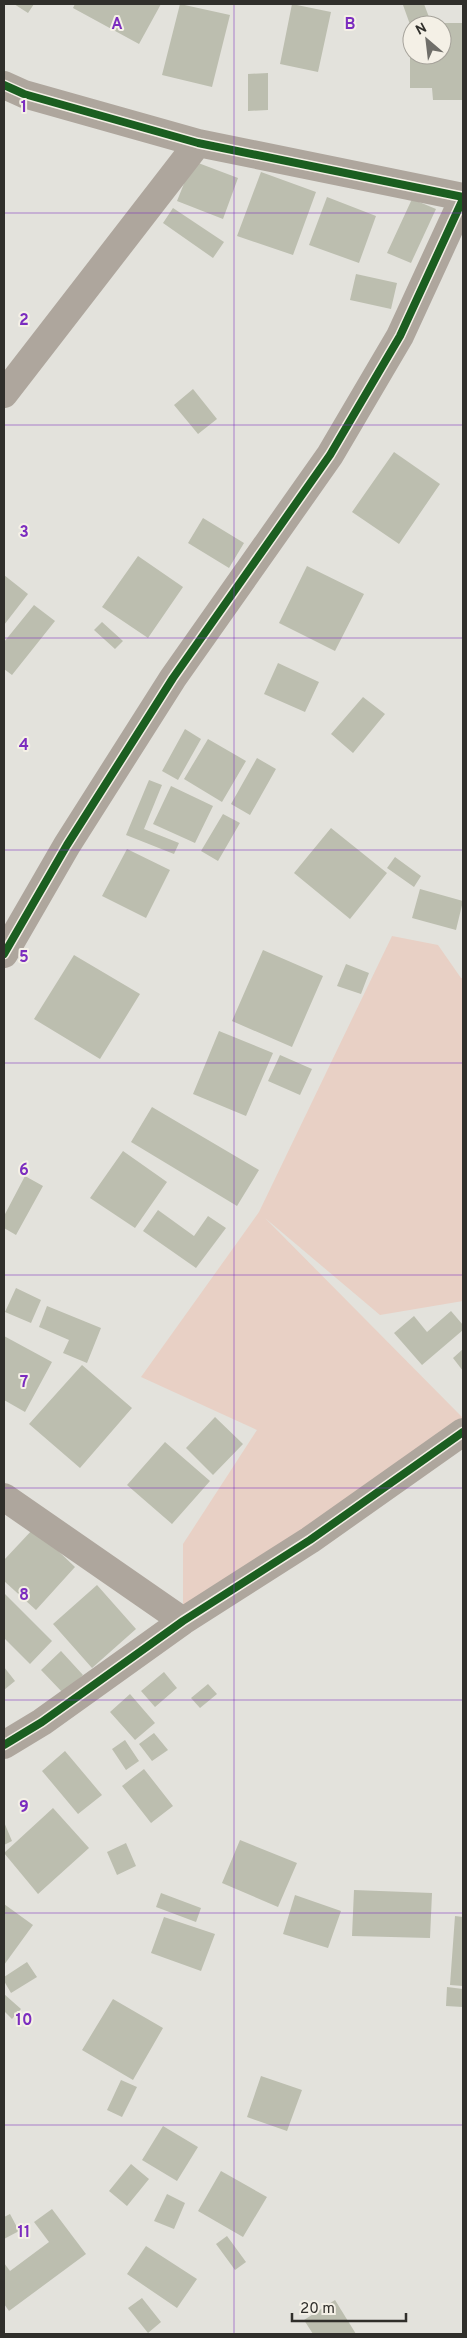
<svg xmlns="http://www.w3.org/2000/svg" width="467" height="2338" font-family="Overpass,sans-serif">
<rect width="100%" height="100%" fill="#e3e2dc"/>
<path fill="#e8d0c5" d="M392 936 438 945 461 978H463V1301L380 1315 265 1218 463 1418V1432L183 1621V1544L257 1430 141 1377 259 1212Z"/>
<path fill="#bcbeaf" d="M14 4H34L28 13Z
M75 4H161L139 44 73 8Z
M180 4 230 15 212 87 162 75Z
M292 4 331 12 318 72 280 64Z
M424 4 432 25H412V30L403 5Z
M432 23H463V100H433L432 88H410V36H412V55H442V25H432Z
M268 73V110L248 111V74Z
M193 161 238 178 223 219 177 201Z
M261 172 316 192 293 255 237 236Z
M327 197 376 216 359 263 309 245Z
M412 199 436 209 411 263 387 253Z
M173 208 224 242 213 258 163 223Z
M356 274 397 283 391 309 350 300Z
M193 389 217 419 198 434 174 405Z
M394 452 440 484 399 544 352 512Z
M203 518 244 543 229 568 188 543Z
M138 556 183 587 148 638 102 607Z
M307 566 364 594 335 651 279 623Z
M4 575 28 594 4 625Z
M34 605 55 621 12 675 4 669V642Z
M102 622 123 641 115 649 94 630Z
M278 663 319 682 305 712 264 694Z
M363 697 385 714 353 753 331 734Z
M185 729 201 739 178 780 162 771Z
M208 739 246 761 222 802 184 779Z
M257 758 276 769 250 815 231 804Z
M149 780 162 785 144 829 179 843 174 854 126 835Z
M171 786 213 806 195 843 153 824Z
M223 814 240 823 218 861 201 851Z
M331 828 387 873 350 919 294 873Z
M127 849 170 870 146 918 102 896Z
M395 857 421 876 414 887 387 868Z
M420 889 463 901 456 930 412 918Z
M263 950 323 976 292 1047 232 1021Z
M74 955 140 994 100 1059 34 1019Z
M346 964 369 973 361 994 337 986Z
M219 1031 273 1053 246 1116 193 1094Z
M280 1055 312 1069 300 1095 268 1081Z
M152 1107 259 1170 237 1206 131 1142Z
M123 1151 167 1182 135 1228 90 1198Z
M25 1176 43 1186 16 1235 4 1228V1216Z
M158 1210 194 1236 208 1216 226 1228 196 1268 143 1231Z
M16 1288 41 1300 31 1323 5 1312Z
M47 1306 101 1328 87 1363 63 1353 69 1340 39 1327Z
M451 1311 463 1325V1330L422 1365 394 1333 414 1316 427 1332Z
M4 1336 52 1362 25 1412 4 1400Z
M463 1349V1371L453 1358Z
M82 1365 132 1408 80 1468 29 1424Z
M215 1417 243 1444 213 1475 186 1448Z
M165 1442 210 1481 172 1524 127 1485Z
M34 1528 75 1567 36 1610 4 1581V1560Z
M97 1585 136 1629 92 1668 53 1624Z
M4 1593 52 1641 30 1664 4 1638Z
M61 1651 83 1675 63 1693 41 1670Z
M4 1667 15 1681 4 1690Z
M164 1672 177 1688 155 1707 141 1691Z
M208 1684 217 1694 200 1708 191 1698Z
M130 1694 155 1723 135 1740 110 1712Z
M154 1733 168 1750 152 1761 139 1744Z
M125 1740 139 1761 126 1770 112 1749Z
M65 1751 102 1795 78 1814 42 1771Z
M144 1769 173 1806 151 1823 122 1786Z
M53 1808 89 1848 38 1894 4 1853Z
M4 1822 12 1841 4 1845Z
M240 1840 297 1863 278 1907 222 1883Z
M126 1843 136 1866 117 1875 107 1852Z
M354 1890 432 1893 430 1938 352 1936Z
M161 1893 201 1908 196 1922 156 1907Z
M295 1895 341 1911 328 1948 283 1934Z
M4 1904 33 1925 4 1965Z
M455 1916 463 1917V1986L450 1985Z
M164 1917 215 1934 201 1971 151 1953Z
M27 1962 37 1977 11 1993 4 1981V1977Z
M447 1987 463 1989V2007L446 2006Z
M4 1994 21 2009 12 2019 4 2011Z
M113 1999 163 2028 133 2080 82 2050Z
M261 2076 302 2090 287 2131 247 2117Z
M121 2080 137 2087 122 2117 107 2110Z
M163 2126 198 2147 177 2181 142 2160Z
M131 2164 149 2179 127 2206 109 2191Z
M221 2171 267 2197 243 2237 198 2211Z
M167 2194 185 2203 174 2229 154 2221Z
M52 2209 86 2254 9 2311 4 2304V2263L10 2271 49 2242 34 2222Z
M10 2214 19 2231 4 2239V2217Z
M227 2236 246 2262 235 2270 216 2244Z
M146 2246 197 2279 177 2308 127 2274Z
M142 2298 161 2322 148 2333 128 2308Z
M335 2300 356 2334H313L304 2320Z"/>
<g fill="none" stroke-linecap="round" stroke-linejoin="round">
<path stroke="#aea69d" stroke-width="28" d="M4 85 24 94 198 143 463 197
M4 394 198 143
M4 954 67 845 173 678 330 455 400 336 463 199
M4 1497 183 1621
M4 1745 42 1722 183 1621 310 1540 463 1432"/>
<g stroke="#f4f0e6" stroke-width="11">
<path id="cycleway" d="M4 85 24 94 198 143 463 197
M4 954 67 845 173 678 330 455 400 336 463 199
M4 1745 42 1722 183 1621 310 1540 463 1432"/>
</g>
<use href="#cycleway" stroke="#1b5e20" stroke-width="8"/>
</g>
<path fill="none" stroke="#7b2cbf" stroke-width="1" stroke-opacity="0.55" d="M234 4V2334M4 213H463M4 425H463M4 638H463M4 850H463M4 1063H463M4 1275H463M4 1488H463M4 1700H463M4 1913H463M4 2125H463"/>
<g font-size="16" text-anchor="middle" font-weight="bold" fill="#7b2cbf" stroke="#f4f0e6" stroke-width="4" stroke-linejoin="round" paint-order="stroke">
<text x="117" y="29">A</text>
<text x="350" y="29">B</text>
<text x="24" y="112">1</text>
<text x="24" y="325">2</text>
<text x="24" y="537">3</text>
<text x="24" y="750">4</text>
<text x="24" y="962">5</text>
<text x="24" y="1175">6</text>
<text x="24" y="1387">7</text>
<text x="24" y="1600">8</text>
<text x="24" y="1812">9</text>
<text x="24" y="2025">10</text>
<text x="24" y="2237">11</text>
</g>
<rect width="467" height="2338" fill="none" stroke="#302f2b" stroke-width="10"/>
<g transform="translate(427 40) rotate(332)"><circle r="24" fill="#f4f0e6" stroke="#a6a39b"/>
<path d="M0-4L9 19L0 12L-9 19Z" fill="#6f6e69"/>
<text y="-8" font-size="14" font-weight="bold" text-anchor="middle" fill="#302f2b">N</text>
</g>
<path d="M292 2313v8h114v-8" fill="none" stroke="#302f2b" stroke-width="2.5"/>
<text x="300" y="2313" font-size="15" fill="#302f2b" stroke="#f4f0e6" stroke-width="4" paint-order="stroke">20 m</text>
</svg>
